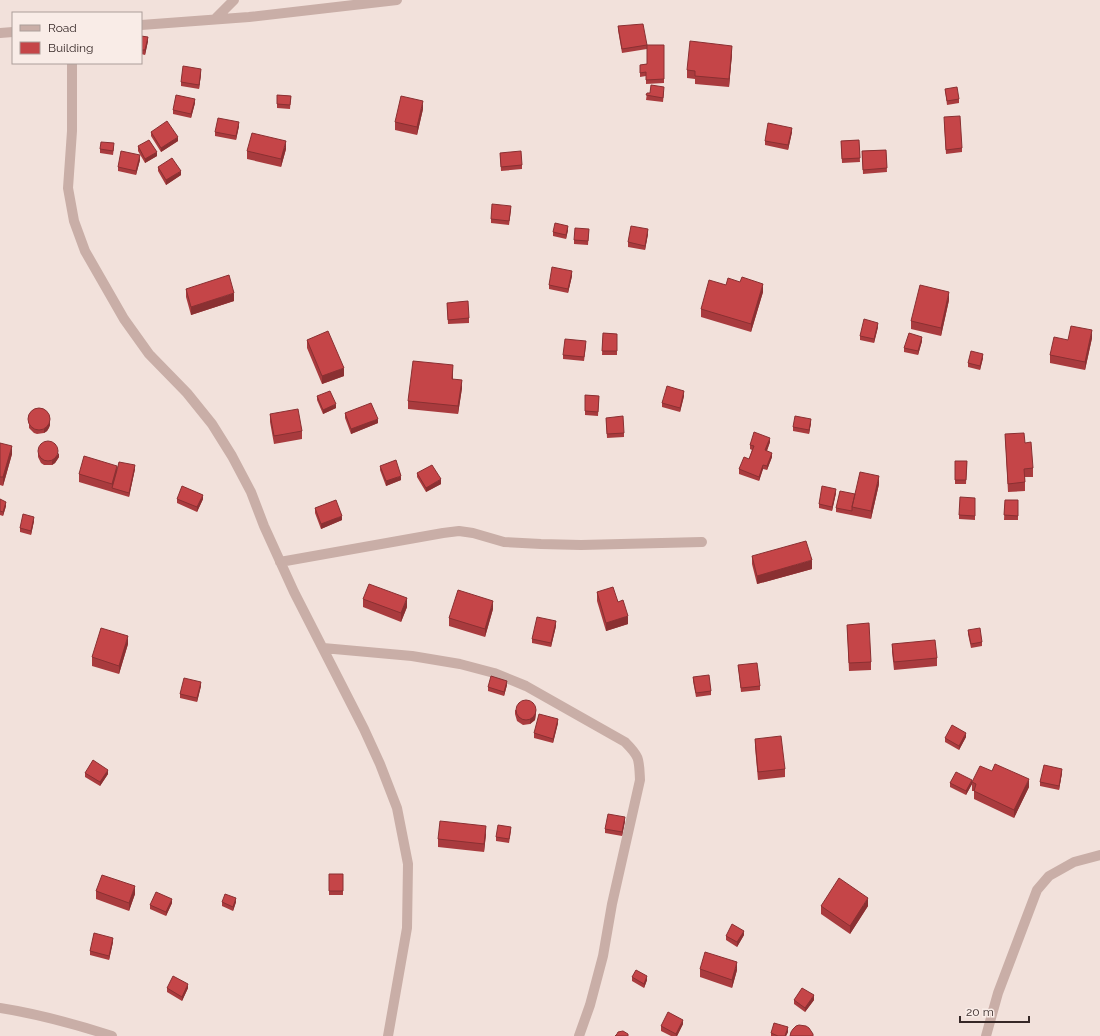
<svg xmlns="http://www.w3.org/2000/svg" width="1100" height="1036" font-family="Raleway,sans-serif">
<rect width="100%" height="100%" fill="#f2e1db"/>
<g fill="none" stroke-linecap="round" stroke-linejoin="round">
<path stroke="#c9aea7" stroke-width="10" d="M215 19 234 0
M141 25 249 17 397 0
M0 33 13 32
M72 63V131L68 188 74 221 85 251 124 319 149 354 187 393 212 424 232 456 251 492 264 526 294 592 364 729 380 764 397 808 408 864 407 928 388 1036
M280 562 443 533 459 531 473 533 504 542 541 544 581 545 702 542
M323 648 412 656 460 664 494 673 526 686 625 742C640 757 639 759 640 780L612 904 603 956 590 1005 579 1036
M0 1008C38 1014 75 1024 112 1036
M986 1036 998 993 1037 890 1049 876 1074 862 1100 855"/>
</g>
<path fill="#a93b3e" d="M618 26 647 45H664V83L646 84V76L640 77V65L647 64V49L622 53 618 30Z
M141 36 148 41 145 55 141 54Z
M732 54 729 87 695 84V79L687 78V70Z
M201 74 199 89 181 86V82Z
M945 89 959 99V103L947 105Z
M664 91 663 102 646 100 647 93H650Z
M277 95 291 96 290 109 277 108Z
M195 103 191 118 173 114V110Z
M423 109 417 135 395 130V122Z
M944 121 962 148V152L946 154Z
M239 126 236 140 215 136V132Z
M151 132 178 141 161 152 151 136Z
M792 132 788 150 765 145V141Z
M859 140 860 162 842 163 841 141Z
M138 146 157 156 145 163 138 151Z
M114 147 113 155 100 153V149Z
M286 149 281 167 247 159V151Z
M886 150 887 172 863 174 862 151Z
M500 153 522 165V169L501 171Z
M140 160 136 175 118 171V167Z
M158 167 181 175 166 185 158 171Z
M511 210 509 225 491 223V219Z
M589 229 588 245 574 244V240Z
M568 230 566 239 553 236V232Z
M648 234 645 250 628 247V242Z
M572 276 568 293 549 289V285Z
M726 285 763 292 751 332 701 317V309Z
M186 289 234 301 191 315 186 297Z
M949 300 941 336 911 329V321Z
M447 303 469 318V323L448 324Z
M878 327 874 343 860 340V336Z
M603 333 617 334V355H602Z
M1092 338 1085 370 1050 363V355L1068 340Z
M307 340 344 376 322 384 307 348Z
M922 341 918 355 904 352V348Z
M586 345 584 361 563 359V355Z
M983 358 980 370 968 367V363Z
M453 373V379L462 388 458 414 408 409V401Z
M585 395 599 396 598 416 585 415Z
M317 396 336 408 323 414 317 400Z
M684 396 680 412 662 407V403Z
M345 413 378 423 351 434 345 418Z
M270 414 302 431V439L274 444 270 422Z
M29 416 50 425 47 431 44 433 37 434 34 433 29 428Z
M606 418 624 433V437L607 438Z
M811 423 809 434 793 431V427Z
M1005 434 1025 443 1033 468V477H1025V491L1008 492Z
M770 442 767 451 772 457 767 470 763 469 759 481 739 474V469L749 459 752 450 750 449V445Z
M0 443 12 454 3 486 0 485Z
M38 453 59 457 55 463 52 465H44L41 463 38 457Z
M955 461H967L966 484H955Z
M380 466 401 480 386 486 380 470Z
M135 469 129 497 79 482V474L117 470Z
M417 473 441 484 426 492 417 477Z
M879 484 871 519 836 512V508L855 494Z
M836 493 832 511 819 508V504Z
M975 498V520L959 519V515Z
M0 499 6 506 3 516 0 515Z
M177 499H203L197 512 177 503Z
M1005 500H1018V520H1004Z
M315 508 342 520 321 529 315 513Z
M34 521 31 535 20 532V528Z
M752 556 812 569 757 584 752 564Z
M597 592 618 602 628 624 606 631 597 601Z
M363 599 407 607 401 622 363 607Z
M493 609 485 637 449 626V618Z
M847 625 871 662V670L849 671Z
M556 626 551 647 532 643V639Z
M968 630 982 642V646L971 648 968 634Z
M128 644 119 674 92 666V657Z
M892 644 937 658V666L894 670 892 652Z
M738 665 760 686V690L741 692Z
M693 677 711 691V695L696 697 693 681Z
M507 685 504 696 488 691V687Z
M201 686 197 702 180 698V694Z
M515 710 536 713 535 720 530 724 523 725 517 721 515 714Z
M558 723 553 743 534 738V733Z
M966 737 959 750 945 742V738Z
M755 739 785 769V777L758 780 755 747Z
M992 771 1029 787 1014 818 974 799V791H972V782Z
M85 773 108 774 100 786 85 777Z
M1062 773 1059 790 1040 786V782Z
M950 783 972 784 966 795 950 787Z
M625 821 622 836 605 833V829Z
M511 831 509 843 496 841V837Z
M486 834 484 852 438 847V839Z
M329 874H343V895H329Z
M96 891 135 894 129 911 96 899Z
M222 902H236L233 911 222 906Z
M172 903 166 916 150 909V905Z
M821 906H868L850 934 821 914Z
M744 935 737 947 726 940V936Z
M113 942 109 960 90 955V951Z
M700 969 737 970 732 988 700 977Z
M632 977 647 980 644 988 632 981Z
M167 988H188L182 1001 167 992Z
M794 1000H814L805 1012 794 1004Z
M683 1024 677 1036H671L661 1031V1026Z
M788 1032 786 1036H771V1033Z"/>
<path fill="#8a3032" d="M148 37V41L145 55V50Z
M732 46V54L729 87V79Z
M201 69V74L199 89V85Z
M195 99V103L191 118V114Z
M423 101V109L417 135V127Z
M239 122V126L236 140V136Z
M792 128V132L788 150V145Z
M178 137V141L161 152V148Z
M286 141V149L281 167V159Z
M157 152V156L145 163V159Z
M140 155V160L136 175V171Z
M181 171V175L166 185V180Z
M568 226V230L566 239V235Z
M648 229V234L645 250V246Z
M572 271V276L568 293V289Z
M763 284V292L751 332V324Z
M949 292V300L941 336V328Z
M234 293V301L191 315V307Z
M878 323V327L874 343V339Z
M1092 330V338L1085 370V362Z
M922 337V341L918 355V351Z
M983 354V358L980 370V366Z
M453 365V373L452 387V379Z
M344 368V376L322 384V376Z
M462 380V388L458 414V406Z
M684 391V396L680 412V408Z
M336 404V408L323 414V410Z
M378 419V423L351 434V429Z
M811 419V423L809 434V430Z
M50 421V425L49 428 47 431 44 433V429Z
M770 438V442L765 455V450Z
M12 446V454L3 486V477Z
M59 453V457L55 463 52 465V461Z
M772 453V457L767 470V466Z
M135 465V469L129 497V493Z
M763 465V469L759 481V477Z
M117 466V474L112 488V484Z
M401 476V480L386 486V481Z
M879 476V484L871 519V511Z
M441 479V484L426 492V488Z
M836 489V493L832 511V507Z
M203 495V499L197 512V507Z
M6 502V506L3 516V512Z
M342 516V520L321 529V524Z
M34 517V521L31 535V531Z
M812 560V569L757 584V576Z
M407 598V607L401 622V613Z
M493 601V609L485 637V629Z
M628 616V624L606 631V623Z
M556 621V626L551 647V643Z
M128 636V644L119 674V666Z
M507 681V685L504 696V692Z
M201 682V686L197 702V698Z
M536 709V713L535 720 530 724V720Z
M558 719V723L553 743V739Z
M966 733V737L959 750V746Z
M1062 769V773L1059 790V786Z
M108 770V774L100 786V782Z
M1029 779V787L1014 818V810Z
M972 780V784L966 795V791Z
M625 817V821L622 836V832Z
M486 826V834L484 852V844Z
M135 886V894L129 911V903Z
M236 898V902L233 911V907Z
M868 898V906L850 934V926Z
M172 899V903L166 916V912Z
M744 931V935L737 947V942Z
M113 938V942L109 960V956Z
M737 962V970L732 988V980Z
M647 976V980L644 988V984Z
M188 984V988L182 1001V997Z
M814 995V1000L805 1012V1008Z
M683 1020V1024L677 1036H676V1034Z
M788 1027V1032L786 1036H785Z"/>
<path fill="#c54548" stroke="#8a3032" d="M643 24 647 45 622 49 618 26Z
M141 36 148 37 145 50H141Z
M690 41 732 46 729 79 695 76V71L687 70Z
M647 45H664V79L646 80V72L640 73V65L647 64Z
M183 66 201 69 199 85 181 82Z
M651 85 664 87 663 98 646 95 647 93H650Z
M957 87 959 99 947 101 945 89Z
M176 95 195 99 191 114 173 110Z
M277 95 291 96 290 105 277 104Z
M401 96 423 101 417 127 395 122Z
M960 116 962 148 946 150 944 117Z
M218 118 239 122 236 136 215 132Z
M167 121 178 137 161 148 151 132Z
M768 123 792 128 788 145 765 141Z
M252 133 286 141 281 159 247 151Z
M149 140 157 152 145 159 138 146Z
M859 140 860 158 842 159 841 141Z
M101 142 114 143 113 151 100 149Z
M886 150 887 168 863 170 862 151Z
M121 151 140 155 136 171 118 167Z
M521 151 522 165 501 167 500 153Z
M172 158 181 171 166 180 158 167Z
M492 204 511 206 509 221 491 219Z
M555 223 568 226 566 235 553 232Z
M631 226 648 229 645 246 628 242Z
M575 228 589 229 588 241 574 240Z
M552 267 572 271 568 289 549 285Z
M229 275 234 293 191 307 186 289Z
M742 277 763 284 751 324 701 309 709 280 726 285 728 278 740 282Z
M920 285 949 292 941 328 911 321Z
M468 301 469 318 448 320 447 303Z
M864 319 878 323 874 339 860 336Z
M1071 326 1092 330 1085 362 1050 355 1054 337 1068 340Z
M328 331 344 368 322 376 307 340Z
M603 333 617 334V351H602Z
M909 333 922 337 918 351 904 348Z
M565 339 586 341 584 357 563 355Z
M971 351 983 354 980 366 968 363Z
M413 361 453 365 452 379 462 380 458 406 408 401Z
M667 386 684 391 680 408 662 403Z
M330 391 336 404 323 410 317 396Z
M585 395 599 396 598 412 585 411Z
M371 403 378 419 351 429 345 413Z
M28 419a11 11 0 1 1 22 0a11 11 0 1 1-22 0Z
M298 409 302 431 274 436 270 414Z
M623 416 624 433 607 434 606 418Z
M795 416 811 419 809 430 793 427Z
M754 432 770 438 765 450 772 453 767 466 763 465 759 477 739 469 744 457 749 459 754 446 750 445Z
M1024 433 1025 443 1031 442 1033 468 1024 469 1025 482 1008 484 1005 434Z
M38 451a10 10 0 1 1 20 0a10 10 0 1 1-20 0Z
M0 443 12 446 3 477H0Z
M84 456 117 466 112 484 79 474Z
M396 460 401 476 386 481 380 466Z
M955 461H967L966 480H955Z
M119 462 135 465 129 493 112 488 117 470Z
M432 465 441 479 426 488 417 473Z
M860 472 879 476 871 511 852 507Z
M182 486 203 495 197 507 177 499Z
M822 486 836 489 832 507 819 504Z
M840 491 855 494 852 507V511L836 508Z
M960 497 975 498V516L959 515Z
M0 499 6 502 3 512 0 511Z
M336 500 342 516 321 524 315 508Z
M1005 500H1018V516L1004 515Z
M23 514 34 517 31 531 20 528Z
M806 541 812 560 757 576 752 556Z
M369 584 407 598 401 613 363 599Z
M613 587 618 602 623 600 628 616 606 623 597 592Z
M458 590 493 601 485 629 449 618Z
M537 617 556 621 551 643 532 639Z
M869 623 871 662 849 663 847 625Z
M101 628 128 636 119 666 92 657Z
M980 628 982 642 971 644 968 630Z
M935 640 937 658 894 662 892 644Z
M757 663 760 686 741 688 738 665Z
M709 675 711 691 696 693 693 677Z
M491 676 507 681 504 692 488 687Z
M184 678 201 682 197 698 180 694Z
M516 710a10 10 0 1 1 20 0a10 10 0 1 1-20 0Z
M539 714 558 719 553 739 534 733Z
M952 725 966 733 959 746 945 738Z
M781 736 785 769 758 772 755 739Z
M93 760 108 770 100 782 85 773Z
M995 764 1029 779 1014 810 974 791 976 784 972 782 980 766 992 771Z
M1044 765 1062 769 1059 786 1040 782Z
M956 772 972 780 966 791 950 783Z
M608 814 625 817 622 832 605 829Z
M440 821 486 826 484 844 438 839Z
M498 825 511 827 509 839 496 837Z
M329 874H343V891H329Z
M102 875 135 886 129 903 96 891Z
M839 878 868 898 850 926 821 906Z
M156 892 172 899 166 912 150 905Z
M225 894 236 898 233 907 222 902Z
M732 924 744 931 737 942 726 936Z
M94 933 113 938 109 956 90 951Z
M705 952 737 962 732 980 700 969Z
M636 970 647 976 644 984 632 977Z
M173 976 188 984 182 997 167 988Z
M802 988 814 995 805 1008 794 1000Z
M668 1012 683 1020 676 1034 661 1026Z
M774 1023 788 1027 785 1036H778L771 1033Z
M799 1025 806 1026 809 1028 813 1034V1036H790L791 1032 793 1029 796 1026Z
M623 1031 628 1034V1036H615L617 1034 618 1032Z"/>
<rect x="12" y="12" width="130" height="52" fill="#f9ece7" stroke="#ab9e9a"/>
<rect x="20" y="25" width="20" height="6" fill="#c9aea7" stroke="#ab9e9a"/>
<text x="48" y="32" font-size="12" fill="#362827">Road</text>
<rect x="20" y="42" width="20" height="12" fill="#c54548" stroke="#ab9e9a"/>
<text x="48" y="52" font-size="12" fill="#362827">Building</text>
<path d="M960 1016v6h69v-6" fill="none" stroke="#362827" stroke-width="2"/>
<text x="966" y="1016" font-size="12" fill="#362827" stroke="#f9ece7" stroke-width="3" paint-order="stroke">20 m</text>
</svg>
